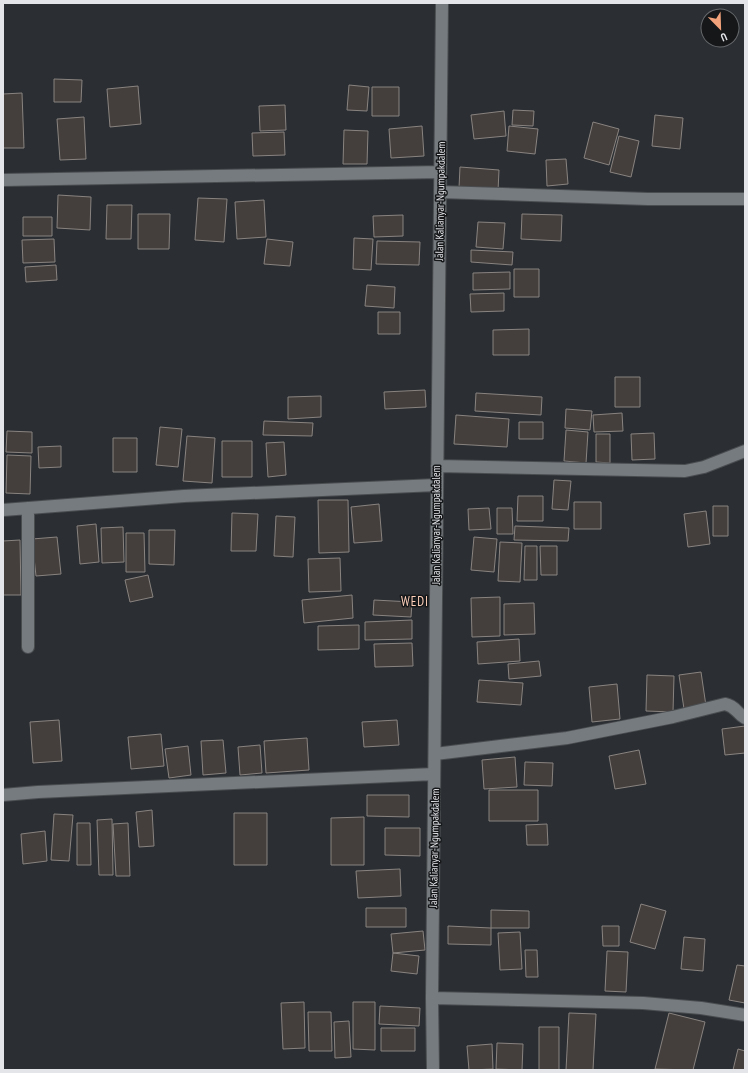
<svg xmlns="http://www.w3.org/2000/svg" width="748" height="1073" font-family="'PT Sans Narrow',sans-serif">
<rect width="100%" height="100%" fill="#2b2f33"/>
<path fill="#443e3c" stroke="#898380" d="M54 79 82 80 81 102H54Z
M349 85 369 87 367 111 347 110Z
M138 86 141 124 110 127 107 89Z
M372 87H399V116H372Z
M22 93 24 148H3V94Z
M285 105 286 130 260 131 259 106Z
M513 110 534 111 533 126 512 125Z
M504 111 506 136 474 139 471 115Z
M655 115 683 118 680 149 652 146Z
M84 117 86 159 60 160 57 119Z
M593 122 619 129 609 165 584 158Z
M422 126 424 156 391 158 389 129Z
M509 126 538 129 535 154 507 151Z
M344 130 368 131 367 164H343Z
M284 132 285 155 253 156 252 133Z
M619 136 639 141 631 177 610 172Z
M566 159 568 184 547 186 546 160Z
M460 167 499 170 498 191 459 188Z
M58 195 91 197 90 230 57 228Z
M198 198 227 199 224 242 195 240Z
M264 200 266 237 237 239 235 202Z
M107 205H132L131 239H106Z
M138 214H170L169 249H138Z
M522 214 562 215 561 241 521 239Z
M403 215V236L374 237 373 216Z
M23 217H52V236H23Z
M478 222 505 223 503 249 476 247Z
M354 238 373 239 371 270 353 269Z
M54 239 55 262 23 263 22 240Z
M267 239 293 242 290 266 264 264Z
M377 241 420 242 419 265 376 264Z
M471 250 513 252 512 265 471 262Z
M56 265 57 280 26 282 25 267Z
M514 269H539V297H514Z
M510 272V289L473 290V273Z
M367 285 395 287 394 308 365 306Z
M504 293V311L471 312 470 294Z
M378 312H400V334H378Z
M529 329V355H493V330Z
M615 377H640V407H615Z
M425 390 426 407 385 409 384 392Z
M476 393 542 397 541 415 475 411Z
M321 396V417L288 419V397Z
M566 409 592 411 590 430 565 428Z
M622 413 623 431 594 432 593 415Z
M456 415 509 419 507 447 454 444Z
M264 421 313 423 312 436 263 435Z
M519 422H543V439H519Z
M160 427 182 429 178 467 156 465Z
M566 430 588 432 586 463 564 461Z
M7 431 32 432V453L6 452Z
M654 433 655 459 632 460 631 434Z
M596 434H610V463L596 462Z
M187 436 215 438 212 483 183 481Z
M113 438H137V472H113Z
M222 441H252V477H222Z
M284 442 286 475 268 477 266 443Z
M61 446V467L39 468 38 447Z
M7 455 31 456 30 494 6 493Z
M554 480 571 481 568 510 552 509Z
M518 496H543V521H517Z
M318 500H348L349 552 319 553Z
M574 502H601V529H574Z
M379 504 382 541 354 543 351 507Z
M713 506H728V536H713Z
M489 508 491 529 469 530 468 509Z
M497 508H512L513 534H497Z
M706 511 710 544 688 547 684 514Z
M232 513 258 514 256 551H231Z
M276 516 295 517 293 557 274 556Z
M96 524 99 562 80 564 77 526Z
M515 526 569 528 568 541 514 540Z
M123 527 124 562 102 563 101 528Z
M149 530H175L174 565 149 564Z
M126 533H144L145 572H126Z
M57 537 61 574 36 576 32 539Z
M474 537 497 539 494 572 471 570Z
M20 540 21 595H3V541Z
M500 542 522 543 520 582 498 581Z
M525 546H537V580H524Z
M540 546H557V575H541Z
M340 558 341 591 309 592 308 559Z
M148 575 153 597 130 602 125 580Z
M352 595 353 618 304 623 302 600Z
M500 597V636L472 637 471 598Z
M374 600 412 602 411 617 373 615Z
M534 603 535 634 504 635V604Z
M412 620V639L365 640V622Z
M359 625V649L318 650V626Z
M519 639 520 661 478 664 477 642Z
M412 643 413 666 375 667 374 644Z
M539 661 541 676 509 679 508 664Z
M701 672 706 706 684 709 679 675Z
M647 675 674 676 673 712 646 711Z
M479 680 523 683 521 705 477 702Z
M617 684 620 719 592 722 589 687Z
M59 720 62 761 33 763 30 722Z
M397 720 399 745 364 747 362 722Z
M745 726V753L725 755 722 729Z
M161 734 164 766 131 769 128 737Z
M307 738 309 770 266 773 264 741Z
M223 740 226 773 203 775 201 741Z
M260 745 262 773 240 775 238 747Z
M188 746 191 775 169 778 165 749Z
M639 750 646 784 615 789 609 756Z
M515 757 517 787 484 789 482 760Z
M525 762 553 763 552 786 524 785Z
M489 790H538V821H489Z
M367 795H409V817L367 816Z
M152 810 154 846 139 847 136 812Z
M234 813H267V865H234Z
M54 814 73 815 69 861 51 860Z
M364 817V865H331V818Z
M112 819 113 875H99L97 820Z
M77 823H90L91 865H77Z
M128 823 130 876H116L113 824Z
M547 824 548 845H527L526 825Z
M385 828H420V856L385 855Z
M45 831 47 861 23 864 21 834Z
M400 869 401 896 358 898 356 871Z
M641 904 666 911 655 949 630 942Z
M366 908H406V927H366Z
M491 910 529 911V928H491Z
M448 926 491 928V945L448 944Z
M602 926H619V946H603Z
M423 931 425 950 393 953 391 934Z
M520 932 522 969 500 970 498 933Z
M684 937 705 939 703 971 681 969Z
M525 950H537L538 977H526Z
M607 951 628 952 626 992 605 991Z
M393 953 419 956 417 974 391 971Z
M737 965 745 966V1003L729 1000Z
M304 1002 305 1048 283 1049 281 1003Z
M353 1002H375V1050L353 1049Z
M380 1006 420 1008 419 1026 379 1024Z
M308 1012H331L332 1051H309Z
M569 1013 596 1014 593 1070H566Z
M669 1013 705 1022 693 1070 655 1069Z
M349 1021 351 1057 335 1058 334 1022Z
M539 1027H559V1070H539Z
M381 1028H415V1051H381Z
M497 1043 523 1044 522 1070 496 1069Z
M492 1044 493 1069 469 1070 467 1046Z
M738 1049 745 1051V1070H733Z"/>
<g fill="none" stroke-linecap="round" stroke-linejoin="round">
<g stroke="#4a4d50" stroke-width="14">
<path id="minor" d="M3 180 440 172
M440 192 648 199H745
M437 466 685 471 704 467 745 451
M28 508V647
M3 510 184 496 436 485
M435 754 567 738 673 717 725 704C736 706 736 713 745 718
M3 795 38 792 434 774
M432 998 643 1003 701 1008 745 1015
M433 1070 432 998 442 3"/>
</g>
<use href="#minor" stroke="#767b7f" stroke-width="12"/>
</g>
<g text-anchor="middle" stroke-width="3" stroke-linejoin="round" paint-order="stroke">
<g font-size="11" fill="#e3e5e8" stroke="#151719">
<text transform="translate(440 201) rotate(-89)" y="4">Jalan Kalianyar-Ngumpakdalem</text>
<text transform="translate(436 525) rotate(-90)" y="4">Jalan Kalianyar-Ngumpakdalem</text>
<text transform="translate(434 848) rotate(-89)" y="4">Jalan Kalianyar-Ngumpakdalem</text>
</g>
<g font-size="13" letter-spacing="1" fill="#ffd1bb" stroke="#151719">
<text x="415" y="606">WEDI</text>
</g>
</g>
<rect width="748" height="1073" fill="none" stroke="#e3e5e8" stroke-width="8"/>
<g transform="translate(720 28) rotate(157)"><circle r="19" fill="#151719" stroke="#67696c"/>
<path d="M0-3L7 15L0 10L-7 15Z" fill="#f1a27b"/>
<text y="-6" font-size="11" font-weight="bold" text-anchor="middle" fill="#e3e5e8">U</text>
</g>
</svg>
